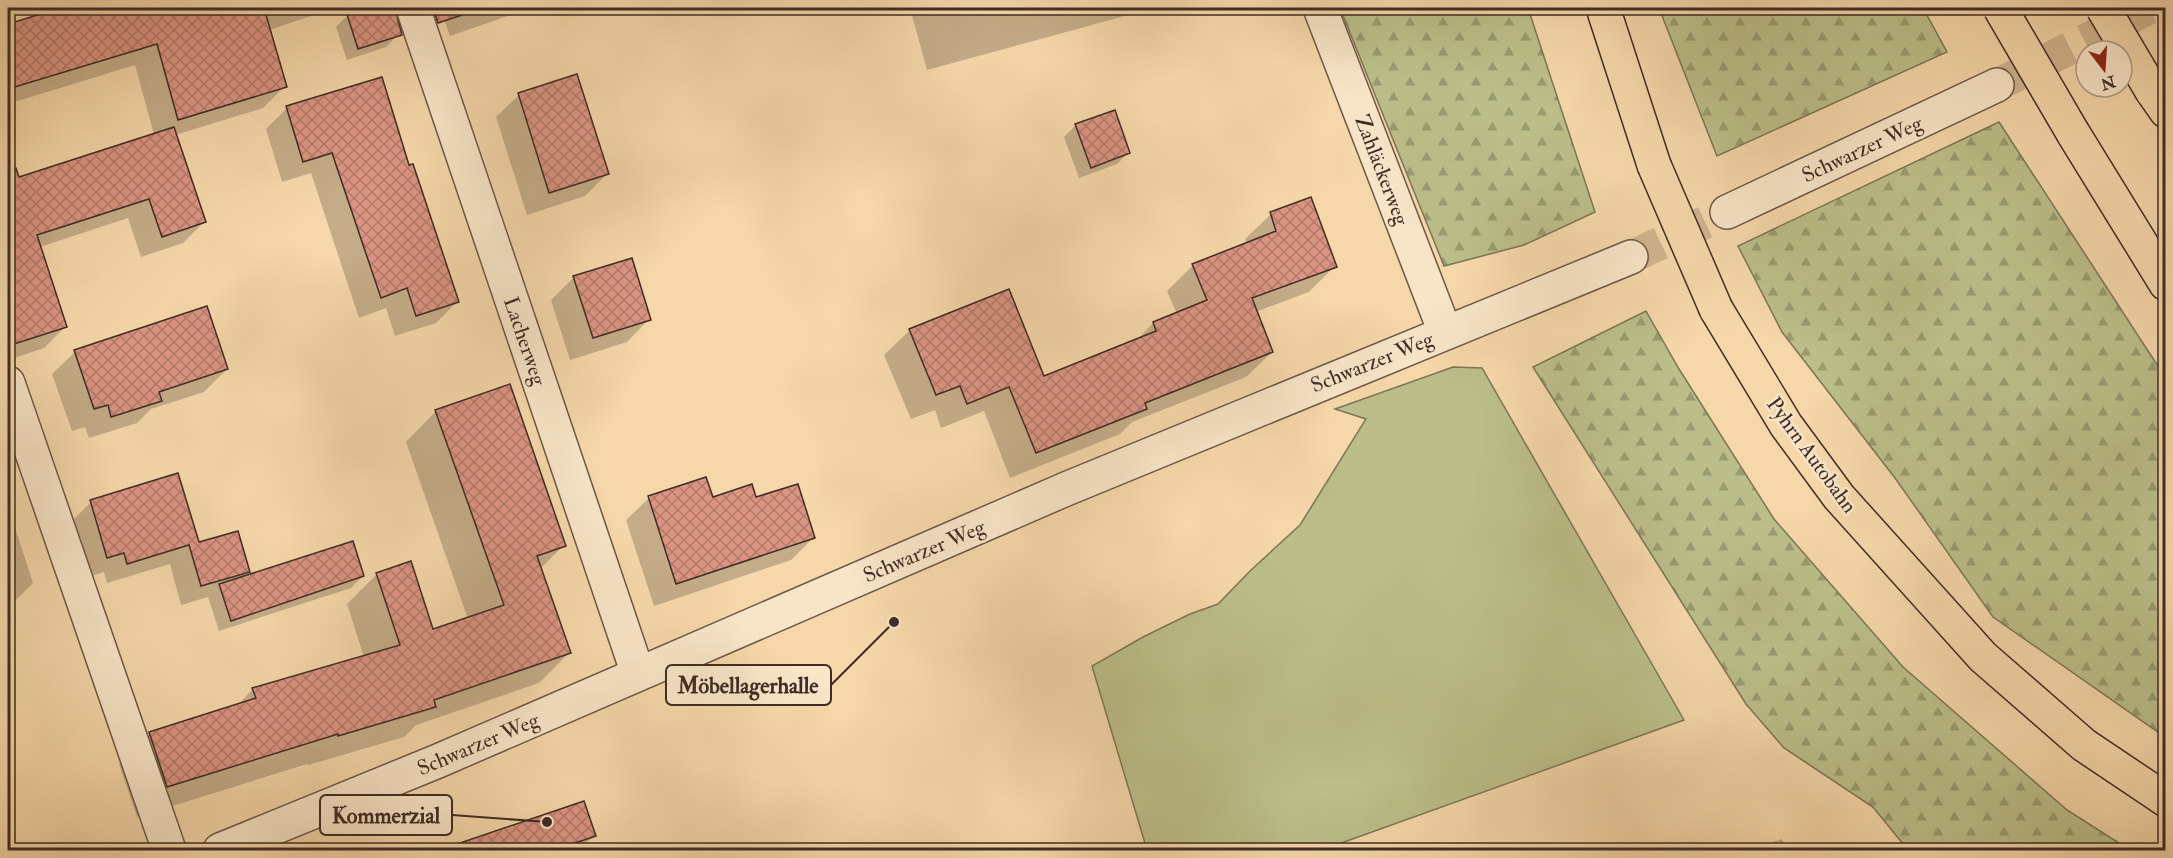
<svg xmlns="http://www.w3.org/2000/svg" width="2173" height="858" font-family="'IM FELL Double Pica',serif">
<defs>
<pattern id="forest-firs" width="22" height="20" patternUnits="userSpaceOnUse" patternTransform="scale(1.5)"><rect width="22" height="20" fill="#bbbe89"/><path d="M5 1l3.5 6h-7zM16 11l3.5 6h-7z" fill="#999b70"/></pattern>
<pattern id="building-cross-hatch" width="8" height="8" patternUnits="userSpaceOnUse" patternTransform="scale(1.5)"><rect width="8" height="8" fill="#db9482"/><path d="M0 0l8 8M0 8l8-8" fill="none" stroke="#b3796a"/></pattern>
</defs>
<rect width="100%" height="100%" fill="#f5d7aa"/>
<filter id="stains"><feTurbulence type="fractalNoise" baseFrequency=".00333" numOctaves="4"/><feColorMatrix values="0 0 0 0 .2 0 0 0 0 .09 0 0 0 0 .02 0 0 0 .5 -.17"/></filter>
<radialGradient id="worn" r=".72"><stop offset=".6" stop-color="#630" stop-opacity="0"/><stop offset="1" stop-color="#630" stop-opacity=".3"/></radialGradient>
<path fill="url(#forest-firs)" stroke="#7d7556" stroke-width="1.5" d="M1340 8H1528L1595 212 1524 245 1444 266Z
M1659 8H1923L1947 52 1717 156Z
M1999 122 2165 377V737L1993 617 1895 478 1782 332 1738 246Z
M1646 311 1679 369 1774 519 1903 667 2067 810 2130 850H1908L1873 807 1784 748 1746 704 1533 367Z"/>
<path fill="#bbbe89" stroke="#7d7556" stroke-width="1.5" d="M1453 367 1482 368 1684 720 1322 850H1147L1092 666 1143 637 1190 614 1218 604 1250 571 1300 525 1366 419 1335 409Z"/>
<path fill="#0003" d="M65 8H100L101 11 112 8H335L269 30 285 86 263 108 175 135 204 222 183 243 141 257 128 218 40 247 65 327 44 348 8 360V182L154 135 135 65 8 104V25Z
M372 8H388L398 35 386 47 347 60 336 27 348 15Z
M440 8H531L450 36Z
M566 8H578L567 11Z
M637 8H652L638 12Z
M910 8H1154L927 70Z
M519 95 607 174 585 196 527 215 496 117Z
M287 108 408 167 457 302 436 323 395 336 386 308 359 318 311 173 282 182 266 129Z
M1076 125 1128 153 1117 164 1079 178 1064 137Z
M1271 214 1335 266 1309 292 1255 312 1272 352 1246 377 1132 422 1120 434 1010 478 984 411 941 428 935 410 911 419 884 355 910 330 1044 378 1136 341 1153 323 1177 314 1167 291 1193 265 1247 244 1245 239Z
M574 277 649 319 627 342 570 360 551 300Z
M75 352 227 369 204 392 151 409 137 423 89 438 85 427 72 431 52 374Z
M436 411 564 545 540 569 569 653 539 683 416 725 404 737 308 765 307 764 137 817 119 764 150 733 237 706 253 689 364 657 347 604 377 574 432 631 468 619 406 442Z
M649 498 712 499 813 538 791 560 654 606 626 520Z
M91 502 198 544 248 572 241 578 363 576 351 588 219 631 208 597 181 605 170 564 107 583 104 572 88 577 71 522Z
M8 506 33 583 12 604 8 606Z
M583 803 594 836 579 850H522L517 838H514L518 850H490L512 826Z
M1782 839 1787 850H1749Z"/>
<path fill="url(#building-cross-hatch)" stroke="#3f2c24" stroke-width="1.5" d="M60 8H264L287 87 178 120 157 44 8 89V24Z
M345 8H395L402 35 358 49Z
M433 8H461L462 15 438 23Z
M577 74 609 174 549 193 518 93Z
M382 77 409 165 413 164 459 302 416 316 407 288 381 298 332 153 303 162 286 106Z
M1115 110 1130 153 1091 168 1075 124Z
M174 127 206 222 162 237 149 199 37 235 67 327 8 346V169L16 168 19 177Z
M1311 197 1337 267 1252 298 1273 352 1145 403 1147 409 1036 453 1009 387 967 404 960 386 936 395 909 329 1009 289 1044 376 1156 331 1153 322 1207 300 1192 264 1276 231 1270 212Z
M632 258 651 320 593 338 573 276Z
M207 306 228 369 159 392 162 401 111 417 108 405 94 409 74 350Z
M510 384 566 546 537 556 571 653 434 700 436 707 338 736V734L167 787 149 732 256 698 252 688 400 645 376 573 411 561 433 629 504 605 435 410Z
M178 473 199 542 238 531 250 572 201 586 189 545 127 564 124 553 107 558 90 500Z
M706 477 713 497 752 484 756 497 798 484 815 538 676 584 648 496Z
M353 541 364 576 231 621 219 584Z
M584 801 596 836 554 850H458L457 844Z"/>
<g fill="none" stroke-linecap="round" stroke-linejoin="round">
<path stroke="#d1b58f" stroke-width="33" stroke-dasharray="33 16" stroke-linecap="butt" d="M1997 85 2149 8
M1631 257 1727 212"/>
<g stroke="#6c5746" stroke-width="36">
<path id="street" d="M413 8 638 674
M1320 8 1445 332
M1727 212 1997 85
M8 383 169 850
M220 850 438 761 1066 489 1631 257"/>
</g>
<g stroke="#3f2c24" stroke-width="36">
<path id="highway" d="M1603 8 1654 165
M2152 91 2166 111
M2073 133 2166 284
M1716 309 1786 425 1839 497 1983 657 2084 745 2166 800"/>
</g>
<use href="#street" stroke="#f8e5c8" stroke-width="33"/>
<use href="#highway" stroke="#f5d7aa" stroke-width="33"/>
<g stroke="#3f2c24" stroke-width="36" stroke-linecap="butt">
<path id="highway-bridge" d="M2000 8 2073 133
M2103 8 2152 91
M1654 165 1716 309"/>
</g>
<use href="#highway-bridge" stroke="#f5d7aa" stroke-width="33"/>
</g>
<g text-anchor="middle" stroke-width="5" stroke-linejoin="round" paint-order="stroke">
<g font-size="21" fill="#3f2c24" stroke="#f8e5c8">
<text transform="translate(1862 149) rotate(-25)" y="7">Schwarzer Weg</text>
<text transform="translate(1382 170) rotate(69)" y="7">Zahläckerweg</text>
<text transform="translate(525 341) rotate(71)" y="7">Lacherweg</text>
<text transform="translate(1372 362) rotate(-22)" y="7">Schwarzer Weg</text>
<text transform="translate(1812 455) rotate(54)" y="7">Pyhrn Autobahn</text>
<text transform="translate(924 551) rotate(-23)" y="7">Schwarzer Weg</text>
<text transform="translate(478 744) rotate(-23)" y="7">Schwarzer Weg</text>
</g>
</g>
<path fill="none" stroke="#3f2c24" stroke-width="2" d="M894 622L831 685M547 822L452 815"/>
<g fill="#3f2c24" stroke="#f8e5c8" stroke-width="2">
<circle cx="894" cy="622" r="6"/>
<circle cx="547" cy="822" r="6"/>
</g>
<g fill="#f8e5c8" stroke="#3f2c24" stroke-width="2">
<rect x="666" y="665" width="165" height="40" rx="6"/>
<rect x="320" y="795" width="132" height="40" rx="6"/>
</g>
<g font-size="22" text-anchor="middle" font-weight="bold" fill="#3f2c24">
<text x="748" y="693">Möbellagerhalle</text>
<text x="386" y="823">Kommerzial</text>
</g>
<rect width="2173" height="858" fill="none" stroke="#f5d7aa" stroke-width="30"/>
<rect x="9" y="9" width="2155" height="840" fill="none" stroke="#3f2c24" stroke-width="3"/>
<rect x="15" y="15" width="2143" height="828" fill="none" stroke="#3f2c24" stroke-width="1.5"/>
<g transform="translate(2104 69) rotate(163)"><circle r="28" fill="#f8e5c8" stroke="#ae9b86" stroke-width="1.5"/>
<path d="M0-4.5L10 22L0 15L-10 22Z" fill="#8f2418"/>
<text y="-9" font-size="16" font-weight="bold" text-anchor="middle" fill="#3f2c24">N</text>
</g>
<rect width="100%" height="100%" filter="url(#stains)"/>
<rect width="100%" height="100%" fill="url(#worn)"/>
</svg>
